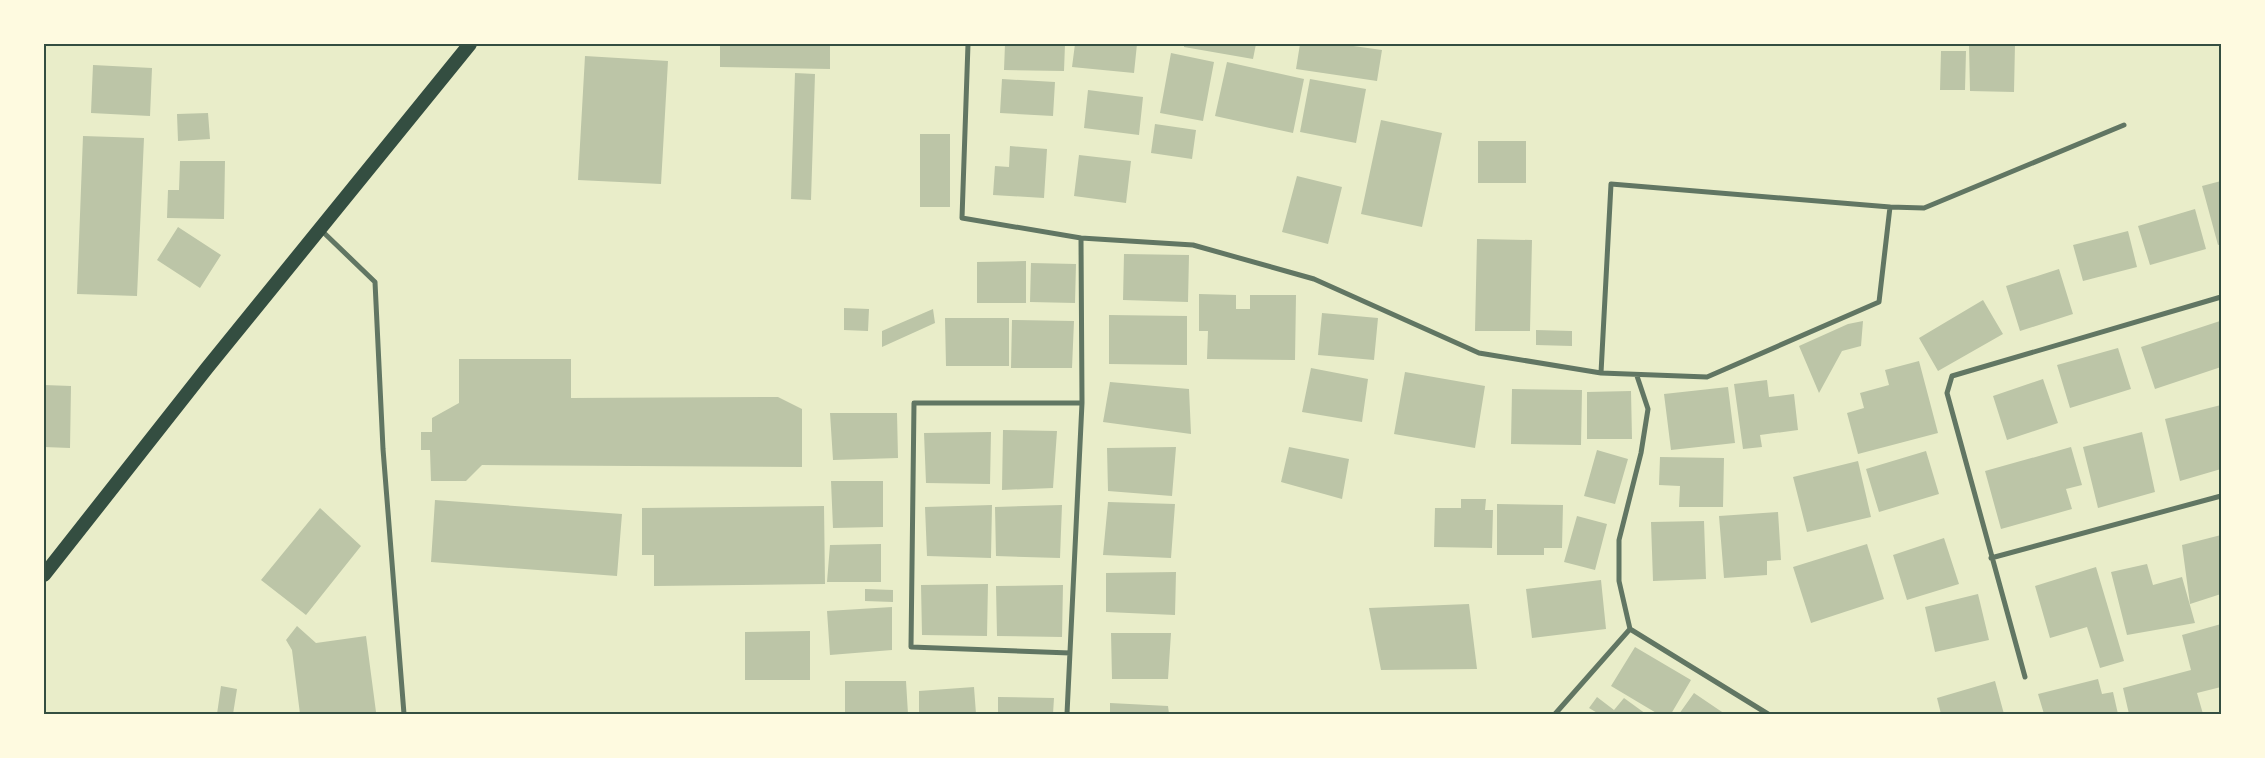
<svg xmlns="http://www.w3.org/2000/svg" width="2265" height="758" font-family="'Noto Sans',sans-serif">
<rect width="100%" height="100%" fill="#e9edc9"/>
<path fill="#bcc5a7" d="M720 44H830V69L720 67Z
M1005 44H1065L1064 71 1004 70Z
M1075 44H1137L1134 73 1072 67Z
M1184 44H1256L1253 59 1184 47Z
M1300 44H1339L1382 50 1377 81 1296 69Z
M1969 44H2015L2014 92 1970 91Z
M1941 51H1966L1965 90H1940Z
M1171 53 1214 62 1203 121 1160 113Z
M585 56 668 61 661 184 578 180Z
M1227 62 1304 79 1293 133 1215 116Z
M93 65 152 68 150 116 91 113Z
M795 73 815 74 811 200 791 199Z
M1002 79 1055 82 1053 116 1000 113Z
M1310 79 1366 89 1356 143 1300 132Z
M1088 90 1143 97 1139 135 1084 128Z
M208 113 210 139 178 141 177 114Z
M1381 120 1442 133 1422 227 1361 214Z
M1155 124 1196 130 1192 159 1151 153Z
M920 134H950V207H920Z
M83 136 144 138 137 296 77 294Z
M1478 141H1526V183H1478Z
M1010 146 1047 149 1044 198 993 195 995 166 1009 167Z
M1079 155 1131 161 1126 203 1074 196Z
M180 161H225L224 219 167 218 168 190H179Z
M1297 176 1342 187 1328 244 1282 232Z
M2221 181V244L2218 245 2202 186Z
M2195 209 2206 249 2150 265 2138 226Z
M178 227 221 255 200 288 157 260Z
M2128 231 2137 267 2083 281 2073 245Z
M1477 239 1532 240 1530 331H1475Z
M1124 254 1189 255 1188 302 1123 300Z
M1026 261V303H977V262Z
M1031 263 1076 264 1075 303 1030 302Z
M2059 269 2073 314 2020 331 2006 286Z
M1199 294 1236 295V309H1250V295H1296L1295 360 1207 359 1208 331H1199Z
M1983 300 2003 334 1938 371 1919 338Z
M844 308 869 309 868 331 844 330Z
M933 309 935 323 882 347V331Z
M1322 313 1378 318 1374 360 1318 355Z
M1109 315 1187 316V365L1109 364Z
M945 318H1009V366H946Z
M1012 320 1074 321 1072 368H1011Z
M1863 321 1861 346 1842 351 1819 393 1799 346 1848 324Z
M2220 321 2221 367 2155 389 2141 347Z
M1536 330 1572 331V346L1536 345Z
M2118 348 2131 389 2070 408 2057 365Z
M459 359H571V398L778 397 802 409V467L482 465 466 481H431L430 450H421V432H432V418L459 403Z
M1919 361 1938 433 1858 454 1847 413 1864 408 1860 393 1889 385 1885 370Z
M1311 368 1368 379 1362 422 1302 412Z
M1405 372 1485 386 1475 448 1394 434Z
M2043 379 2058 423 2007 440 1993 396Z
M1767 380 1769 397 1794 394 1798 430 1760 435 1762 447 1743 449 1734 384Z
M1110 382 1189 389 1191 434 1103 422Z
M44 385 71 386 70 448 44 447Z
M1728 387 1735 443 1671 450 1664 394Z
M1512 389 1582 390 1581 445 1511 444Z
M1631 391 1632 439H1587V392Z
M2221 405V469L2180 481 2165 419Z
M830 413H897L898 458 833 460Z
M1003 430 1057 431 1053 488 1002 490Z
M991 432 990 484 926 483 924 433Z
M2142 432 2155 492 2098 508 2083 447Z
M1176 447 1172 496 1108 491 1107 448Z
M1289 447 1349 459 1342 499 1281 482Z
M2071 447 2082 485 2066 489 2072 509 2001 529 1985 471Z
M1597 450 1628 459 1615 504 1584 496Z
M1926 451 1939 494 1879 512 1866 469Z
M1660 457 1724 458 1723 507H1679L1680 486 1659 485Z
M1858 461 1871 517 1807 532 1793 477Z
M831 481H883V527L833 528Z
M1461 499H1486L1485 510H1493L1492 548 1434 547 1435 508H1461Z
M435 500 622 514 617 576 431 562Z
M1108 502 1175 504 1171 558 1103 555Z
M1497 504 1563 505 1562 548H1544V555H1497Z
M992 505 991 558 927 556 925 507Z
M1062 505 1060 558 996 556 995 507Z
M824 506 825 584 654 586V555H642V508Z
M320 508 361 546 306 615 261 580Z
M1778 512 1781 560 1767 561V575L1724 578 1719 516Z
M1577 516 1607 524 1595 570 1564 562Z
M1704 521 1706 579 1653 581 1651 522Z
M2221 535V594L2190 604 2182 545Z
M1944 538 1959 584 1907 600 1893 555Z
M881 544V582H827L830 545Z
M1867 544 1884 599 1811 623 1793 567Z
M2147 564 2153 585 2182 577 2195 623 2127 635 2111 572Z
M2096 567 2124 661 2100 668 2087 627 2050 638 2035 586Z
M1176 572 1175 615 1106 612V573Z
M1601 580 1606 629 1532 638 1526 589Z
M988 584 987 636 922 635 921 585Z
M1063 585 1062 637 997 636 996 586Z
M865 589 893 590V602L865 601Z
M1978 594 1989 640 1935 652 1925 607Z
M1469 604 1477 669 1381 670 1369 608Z
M892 607V650L830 655 827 611Z
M2221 624V687L2197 693 2203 714H2129L2123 688 2191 670 2182 635Z
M297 626 316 643 366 636 376 712 355 714H300L292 650 286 640Z
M810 631V680H745V632Z
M1111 633H1171L1168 679H1112Z
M1635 647 1691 680 1671 714H1658L1611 686Z
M2098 679 2102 694 2113 692 2118 714H2044L2038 694Z
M845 681H906L908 714H845Z
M1995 681 2004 714H1941L1937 698Z
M221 686 237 689 233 714H217Z
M974 687 976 714H919V691Z
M1694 693 1725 714H1679Z
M998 697 1054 698 1053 714H998Z
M1597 697 1614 710 1624 698 1646 714H1599L1589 708Z
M1110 703 1168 706 1169 714H1110Z"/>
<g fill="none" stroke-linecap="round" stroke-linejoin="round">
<path stroke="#617663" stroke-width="5" d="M968 44 962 218 1081 238 1193 245 1314 279 1479 353 1601 373 1707 377 1879 302 1890 207
M321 230 375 282 383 449 404 714
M1601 373 1611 184 1890 207 1924 208 2124 125
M1637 376 1648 409 1641 453 1619 540V581L1630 629 1768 714
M1991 558 2221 496
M1070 653 911 647 914 403H1082
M2025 677 1947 393 1952 376 2221 297
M1067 714 1082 403 1081 238
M1555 714 1630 629"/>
<path stroke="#344e41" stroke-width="14" d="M44 575 207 368 470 44"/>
</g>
<rect width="2265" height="758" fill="none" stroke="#fefae0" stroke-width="90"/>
<rect x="45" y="45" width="2175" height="668" fill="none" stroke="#344e41" stroke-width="2"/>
</svg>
